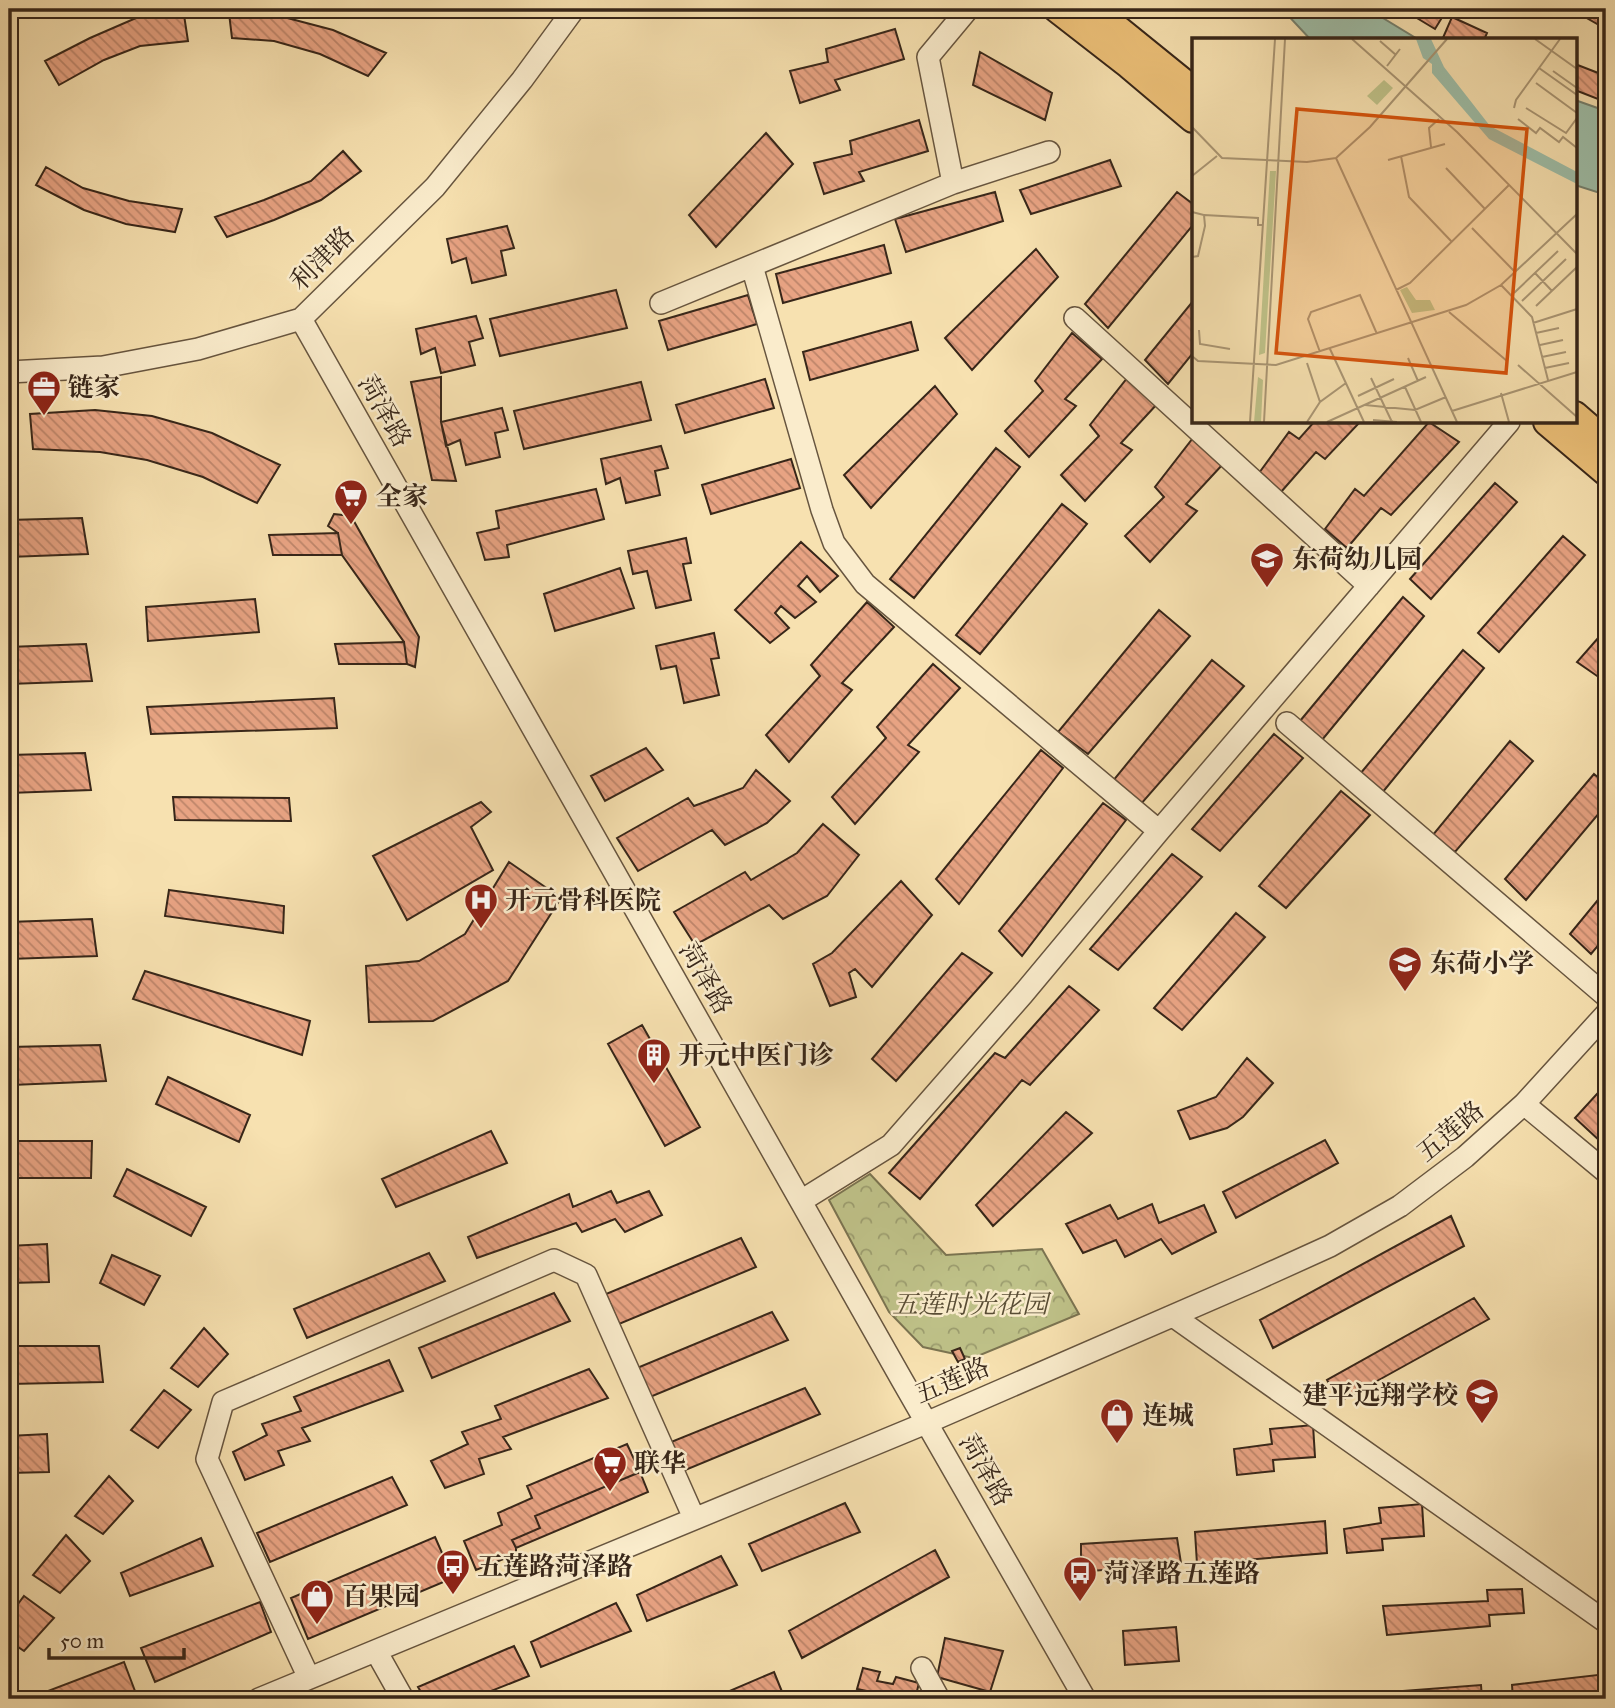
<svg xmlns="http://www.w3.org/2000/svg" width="1615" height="1708" font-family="'IM FELL Great Primer','Noto Serif SC',serif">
<defs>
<pattern id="park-crowns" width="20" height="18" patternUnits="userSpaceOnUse" patternTransform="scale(1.75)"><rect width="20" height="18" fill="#bfc289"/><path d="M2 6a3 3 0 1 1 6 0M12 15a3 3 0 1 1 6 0" fill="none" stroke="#9c9d6f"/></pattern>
<pattern id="building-back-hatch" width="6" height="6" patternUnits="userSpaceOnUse" patternTransform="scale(1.75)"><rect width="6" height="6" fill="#e8a383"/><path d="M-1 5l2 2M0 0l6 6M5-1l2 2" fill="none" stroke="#bd856a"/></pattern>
</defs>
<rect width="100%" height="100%" fill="#f7e1b0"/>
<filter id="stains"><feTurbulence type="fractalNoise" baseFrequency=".00286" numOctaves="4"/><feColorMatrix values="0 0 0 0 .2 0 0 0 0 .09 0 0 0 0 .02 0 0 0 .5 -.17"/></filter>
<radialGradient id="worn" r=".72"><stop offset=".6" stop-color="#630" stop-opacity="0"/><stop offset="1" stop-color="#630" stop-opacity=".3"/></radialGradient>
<path fill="url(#park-crowns)" stroke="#7b7451" stroke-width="2" d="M870 1174 946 1255 1042 1249 1079 1314 973 1358 923 1347 889 1312 829 1200Z"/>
<path fill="#9ebea8" stroke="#75816f" stroke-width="2" d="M1282 9H1368L1419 40H1311Z
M1575 100 1606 111V195L1575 185Z"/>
<path fill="url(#building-back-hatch)" stroke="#372619" stroke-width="2" d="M1402 9H1441L1446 11 1435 29Z
M1571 9H1606V29Z
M229 13 276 15 333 30 386 53 368 76 320 54 274 41 232 38Z
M184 15 188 41 140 46 104 60 59 85 45 61 90 38 136 18Z
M1452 17 1487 33 1484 40H1442Z
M895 29 904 59 835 80 840 90 800 103 790 71 828 62 826 49Z
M980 52 1052 93 1045 120 973 85Z
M1575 64 1606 76V91L1603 101 1575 90Z
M919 120 928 151 859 172 864 181 824 194 814 163 852 154 850 141Z
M766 133 793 164 716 247 689 215Z
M343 151 361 171 321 200 274 220 227 237 215 217 264 200 311 181Z
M1110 160 1121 186 1031 214 1020 190Z
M46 167 83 188 129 201 182 209 175 232 126 224 84 210 36 185Z
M995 192 1003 221 906 252 895 219Z
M1177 192 1193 204V225L1108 328 1085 304Z
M507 226 514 248 501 251 506 275 472 283 466 258 452 263 447 239Z
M884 245 891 273 783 303 776 274Z
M1036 249 1058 277 972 370 945 338Z
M616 290 627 328 500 356 490 319Z
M748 295 757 324 668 350 659 321Z
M1193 301V353L1168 384 1145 360Z
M476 316 483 338 469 342 475 365 441 373 435 348 421 354 416 329Z
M911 322 918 350 810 380 803 352Z
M1072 333 1102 359 1065 399 1076 406 1029 457 1005 431 1043 391 1035 381Z
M441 377V422L456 481 432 480 411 382Z
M1128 377 1158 403 1121 443 1132 450 1085 501 1061 475 1099 436 1090 425Z
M765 379 774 408 685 433 676 405Z
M641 382 651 420 524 449 514 411Z
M935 386 957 414 871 508 844 475Z
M502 408 508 430 495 433 500 457 466 465 460 440 446 446 441 422Z
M95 410 152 416 212 433 280 465 257 503 203 477 147 460 100 452 33 449 30 414Z
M1314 422H1360L1325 459 1316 452 1281 492 1259 473 1289 432 1299 439Z
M1429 422 1459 442 1391 515 1381 508 1347 548 1325 529 1355 489 1364 496Z
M1193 438 1223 464 1186 504 1197 511 1150 562 1125 536 1164 497 1155 487Z
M661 446 668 468 655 471 660 495 626 503 620 478 606 484 601 459Z
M996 448 1020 467 914 598 890 579Z
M791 459 800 488 711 514 702 485Z
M1495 483 1517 502 1431 599 1410 579Z
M596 489 604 519 507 545 509 557 485 560 477 533 499 528 496 511Z
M1062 504 1087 524 980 654 956 635Z
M334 514 351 516 419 637 415 667 407 664 404 642 342 555 338 533 328 526Z
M82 518 88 554 9 557V520Z
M338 533 342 555H273L269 535Z
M1563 536 1585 555 1499 652 1478 633Z
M686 538 691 563 683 564 691 600 656 608 647 571 633 574 628 551Z
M801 542 838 576 820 592 807 576 798 586 816 602 795 618 781 606 775 613 789 628 770 643 735 610Z
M620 568 634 608 555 631 544 594Z
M1403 597 1424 616 1322 740 1300 721Z
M255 599 259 632 148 641 146 607Z
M867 602 894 627 842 683 852 690 789 762 766 735 820 676 811 665Z
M1159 610 1190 636 1088 754 1058 732Z
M1606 629V670L1600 678 1577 662Z
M714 633 719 658 711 659 719 695 684 703 676 666 661 669 656 646Z
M404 642 407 664H339L335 644Z
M86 644 92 681 9 684V647Z
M1463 650 1484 668 1382 793 1360 774Z
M1212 660 1244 686 1141 804 1112 782Z
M933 664 960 688 908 745 919 752 855 824 832 797 886 738 877 727Z
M334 698 337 728 151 734 147 707Z
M1274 734 1303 758 1220 851 1192 829Z
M1510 741 1533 761 1455 852 1432 836Z
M646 748 663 770 605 801 591 776Z
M1041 750 1063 768 959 904 936 879Z
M85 753 91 790 9 793V755Z
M756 770 790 801 767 823 725 845 712 830 638 871 617 838 688 798 694 806 743 788Z
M1594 774 1606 784V805L1526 900 1505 879Z
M1341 791 1370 815 1286 908 1259 886Z
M173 797 289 798 291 821 175 820Z
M481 802 491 812 471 827 493 870 407 920 373 856Z
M1103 803 1126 820 1022 956 999 931Z
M823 824 859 855 827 896 783 919 769 905 695 945 674 912 745 872 751 880 797 853Z
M1172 854 1202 877 1118 970 1090 949Z
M509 862 561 898 508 981 433 1021 369 1022 366 966 419 961 465 934Z
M901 881 932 915 872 987 855 969 849 973 856 997 830 1006 813 964 832 953Z
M169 890 284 906 283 933 165 916Z
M1606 890V936L1591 954 1570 934Z
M1236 913 1265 937 1182 1030 1154 1008Z
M92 919 97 956 9 959V922Z
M962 953 992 973 896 1081 872 1059Z
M145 971 310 1021 302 1055 133 999Z
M1069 986 1099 1010 1030 1085 1022 1080 920 1199 889 1173 995 1053 1005 1058Z
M642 1025 700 1127 665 1146 608 1044Z
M100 1045 106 1081 12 1085 9 1067V1047Z
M1247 1058 1273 1083 1243 1117 1227 1128 1190 1139 1178 1111 1216 1097Z
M168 1077 250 1115 239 1142 156 1104Z
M1606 1084V1134L1600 1141 1575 1118Z
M1066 1112 1092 1133 993 1226 976 1205Z
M491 1131 507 1163 396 1207 382 1179Z
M1325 1140 1338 1163 1236 1218 1223 1192Z
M9 1141H92L91 1178H9Z
M127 1169 206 1207 191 1236 114 1196Z
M611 1191 617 1203 649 1191 662 1215 625 1232 615 1219 582 1232 576 1223 477 1258 468 1237 569 1194 573 1207Z
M1152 1204 1159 1223 1204 1205 1216 1232 1172 1254 1161 1239 1125 1257 1116 1240 1083 1253 1066 1224 1110 1205 1118 1219Z
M1451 1216 1464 1246 1273 1348 1260 1320Z
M741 1238 756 1267 619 1324 606 1294Z
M47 1244 49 1282 9 1283V1246Z
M429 1253 445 1281 307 1338 294 1309Z
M112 1255 160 1276 144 1305 100 1283Z
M554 1293 570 1321 432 1378 419 1348Z
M1474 1298 1489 1319 1339 1402 1327 1380Z
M772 1312 788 1340 650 1397 637 1368Z
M204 1328 228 1354 198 1387 171 1368Z
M9 1346H99L103 1382 9 1384Z
M960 1348 965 1359 958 1362 952 1351Z
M389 1360 403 1391 302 1428 310 1441 278 1451 284 1465 245 1480 233 1452 267 1435 262 1424 301 1411 294 1397Z
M589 1369 608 1398 503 1437 511 1449 479 1459 484 1474 445 1488 431 1461 468 1444 462 1432 501 1419 495 1406Z
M805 1388 820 1414 683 1471 671 1442Z
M164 1390 191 1410 158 1448 131 1430Z
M1313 1425 1315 1457 1273 1460 1274 1471 1237 1475 1234 1449 1272 1444 1270 1429Z
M47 1434 49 1472 9 1473V1436Z
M627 1444 640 1472 535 1516 540 1528 512 1540 516 1548V1554L476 1570 464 1541 502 1525 498 1513 532 1498 527 1486Z
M640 1472 648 1492 516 1548 512 1540 540 1528 535 1516Z
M109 1476 133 1501 103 1534 75 1516Z
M392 1477 407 1505 270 1562 257 1533Z
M845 1503 860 1532 762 1571 749 1544Z
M1422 1504 1424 1536 1382 1539 1383 1550 1347 1553 1344 1529 1381 1523 1379 1508Z
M1325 1521 1327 1553 1197 1564 1195 1532Z
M66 1535 90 1561 60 1593 33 1575Z
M435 1537 453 1578 308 1639 291 1598Z
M201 1538 213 1566 130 1596 121 1573Z
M1177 1538 1181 1563 1081 1572V1544Z
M935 1550 949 1577 802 1658 789 1631Z
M721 1556 737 1585 647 1621 637 1595Z
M1522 1589 1524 1613 1489 1615 1490 1626 1387 1635 1383 1606 1488 1601 1487 1590Z
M24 1596 54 1618 24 1651 9 1641V1616Z
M260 1602 271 1632 155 1682 141 1648Z
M616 1603 631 1631 541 1667 531 1642Z
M1176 1627 1179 1661 1125 1665 1123 1631Z
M945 1638 1003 1651 990 1692 937 1677Z
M514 1646 529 1676 471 1699H425L418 1687Z
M124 1662 138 1699H42L40 1694Z
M863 1668 880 1672 877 1681 893 1684 896 1677 919 1683 915 1699H865L867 1691 857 1689Z
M774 1672 785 1699H711Z
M1606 1674V1699H1513L1512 1685Z
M1481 1685 1482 1699H1326L1325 1697Z"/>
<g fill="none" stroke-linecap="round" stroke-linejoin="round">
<g stroke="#67553f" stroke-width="24">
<path id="minor" d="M953 183 928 57 968 9
M752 266 822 510 834 543 865 584 1159 831
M661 303 953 183 1049 152
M1075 318 1369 586
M301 319 902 1380 1085 1699
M9 372 103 367 198 349 301 319 435 187 522 80 574 9
M1287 723 1606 996
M1524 1104 1606 1172
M801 1201 891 1145 1023 994 1159 831 1509 422
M1173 1316 1606 1622
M376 1651 403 1699
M922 1668 939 1699
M309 1678 207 1459 223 1402 554 1260 586 1275 694 1518
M259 1699 926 1423 1255 1280 1330 1246 1400 1206 1465 1157 1524 1104 1606 1014"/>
</g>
<g stroke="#372619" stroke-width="30">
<path id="major" d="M1057 9 1129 65 1193 119
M1093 9 1193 90
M1575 415 1606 442
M1547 422 1606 472"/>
</g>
<use href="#minor" stroke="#faeccc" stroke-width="21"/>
<use href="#major" stroke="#ecc078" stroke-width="26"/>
</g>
<defs>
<g id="office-pin" transform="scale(1.75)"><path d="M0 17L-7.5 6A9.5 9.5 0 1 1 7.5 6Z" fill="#8f2418" stroke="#faeccc"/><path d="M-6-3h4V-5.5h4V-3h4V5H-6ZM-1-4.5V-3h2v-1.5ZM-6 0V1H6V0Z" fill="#fff"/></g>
<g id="supermarket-pin" transform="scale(1.75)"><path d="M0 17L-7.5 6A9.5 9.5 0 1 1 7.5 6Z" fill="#8f2418" stroke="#faeccc"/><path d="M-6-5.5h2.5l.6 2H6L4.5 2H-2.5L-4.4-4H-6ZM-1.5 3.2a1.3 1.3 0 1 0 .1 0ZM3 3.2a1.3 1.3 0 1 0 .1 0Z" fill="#fff"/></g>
<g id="school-pin" transform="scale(1.75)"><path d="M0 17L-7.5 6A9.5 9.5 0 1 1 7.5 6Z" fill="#8f2418" stroke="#faeccc"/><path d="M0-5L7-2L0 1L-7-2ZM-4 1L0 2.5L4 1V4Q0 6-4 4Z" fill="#fff"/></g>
<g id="hospital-pin" transform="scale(1.75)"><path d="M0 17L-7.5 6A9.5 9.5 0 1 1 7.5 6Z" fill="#8f2418" stroke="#faeccc"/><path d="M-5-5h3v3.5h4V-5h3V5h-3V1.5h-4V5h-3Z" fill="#fff"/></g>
<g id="building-pin" transform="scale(1.75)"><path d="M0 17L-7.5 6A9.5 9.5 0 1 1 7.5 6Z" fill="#8f2418" stroke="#faeccc"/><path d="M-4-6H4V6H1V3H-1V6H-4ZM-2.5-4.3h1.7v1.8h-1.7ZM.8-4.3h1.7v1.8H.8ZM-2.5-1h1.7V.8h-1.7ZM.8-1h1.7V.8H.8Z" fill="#fff"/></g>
<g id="shop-pin" transform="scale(1.75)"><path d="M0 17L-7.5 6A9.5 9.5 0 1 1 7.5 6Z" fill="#8f2418" stroke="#faeccc"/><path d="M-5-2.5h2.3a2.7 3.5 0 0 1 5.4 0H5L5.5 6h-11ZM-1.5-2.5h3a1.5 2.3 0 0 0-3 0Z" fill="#fff"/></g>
<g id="bus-pin" transform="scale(1.75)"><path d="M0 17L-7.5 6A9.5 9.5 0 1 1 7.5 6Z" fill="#8f2418" stroke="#faeccc"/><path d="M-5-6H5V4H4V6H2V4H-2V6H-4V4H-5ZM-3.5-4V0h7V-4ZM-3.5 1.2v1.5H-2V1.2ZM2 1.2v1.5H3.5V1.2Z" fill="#fff"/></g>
</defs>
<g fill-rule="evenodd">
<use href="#office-pin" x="44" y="387"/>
<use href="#supermarket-pin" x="351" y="496"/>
<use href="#school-pin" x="1267" y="559"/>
<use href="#hospital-pin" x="481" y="900"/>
<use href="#school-pin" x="1405" y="963"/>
<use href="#building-pin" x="654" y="1055"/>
<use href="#school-pin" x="1482" y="1395"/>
<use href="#shop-pin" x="1117" y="1415"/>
<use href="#supermarket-pin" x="610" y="1463"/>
<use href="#bus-pin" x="453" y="1566"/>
<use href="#bus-pin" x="1080" y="1573"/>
<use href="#shop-pin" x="317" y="1596"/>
</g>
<g text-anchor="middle" stroke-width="5" stroke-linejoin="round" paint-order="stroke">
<g font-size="26" fill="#372619" stroke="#faeccc">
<text transform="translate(322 258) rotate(-45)" y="9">利津路</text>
<text transform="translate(385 411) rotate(60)" y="9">菏泽路</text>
<text transform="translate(706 978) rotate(60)" y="9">菏泽路</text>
<text transform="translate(1450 1131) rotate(-40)" y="9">五莲路</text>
<text transform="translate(952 1380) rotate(-23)" y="9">五莲路</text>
<text transform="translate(986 1470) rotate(60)" y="9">菏泽路</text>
</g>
<g font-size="26" font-weight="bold" fill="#372619" stroke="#faeccc" text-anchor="start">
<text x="68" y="396">链家</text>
<text x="376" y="505">全家</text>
<text x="1292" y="568">东荷幼儿园</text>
<text x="505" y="909">开元骨科医院</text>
<text x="1430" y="972">东荷小学</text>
<text x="678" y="1064">开元中医门诊</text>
<text x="1458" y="1404" text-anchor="end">建平远翔学校</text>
<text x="1142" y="1424">连城</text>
<text x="634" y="1472">联华</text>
<text x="477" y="1575">五莲路菏泽路</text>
<text x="1104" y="1582">菏泽路五莲路</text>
<text x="342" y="1605">百果园</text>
</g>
<g font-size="26" font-style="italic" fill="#594d35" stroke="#faeccc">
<text x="970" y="1313">五莲时光花园</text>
</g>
</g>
<g transform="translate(1192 38)">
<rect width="385" height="385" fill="#f7e1b0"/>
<path d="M192 42 201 50 185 67 175 58Z" fill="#bfc289"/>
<path d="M215 249 224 262H238L243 272 220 275 208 252Z" fill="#bfc289"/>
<path d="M78 133H84L73 315 67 317ZM66 339 71 342 69 384H62Z" fill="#bfc289"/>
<path d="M224 1H239L252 29 298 88 385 134V146L297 101 240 35V26L231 20Z" fill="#9ebea8"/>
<path fill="none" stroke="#aa9674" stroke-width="2" d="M160 1 265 94 385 216M343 1 385 31M188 3 204 17M195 28 208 11M347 30 385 57M361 33 385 50M344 45 385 75M322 70 324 62 368 1M334 70 374 95 385 80M326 81 344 95 348 90 367 104 371 99 385 110M0 89 30 120 115 124 144 120 178 89 255 1M239 109 237 90 247 81M209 118 217 159 260 204M144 120 265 384M196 122 253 106M254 130 293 171M0 138 25 118M0 174 12 177 13 188 6 218 0 219M12 177 66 180V187H71M280 190 323 234M343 235 360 253M309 247 340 279 356 342M204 252 218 245 317 147M322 255 366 213M330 263 374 221M344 268 385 229M257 274 315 323M341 285 385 271M7 292 8 306 38 311M344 295 367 290M348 307 371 302M138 311 172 384M128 314 116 281 119 274 168 257 185 296M0 318 6 323 84 327 274 267 309 247 385 176M350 319 374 314M216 320 226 343M115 325 128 364M326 327 385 379M353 330 377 325M179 340 200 384M213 349 229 384M309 355 317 384M166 358 202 341M173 367 223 372 254 359M260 373 385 334M181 382 205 384M58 384 83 1M72 384 93 1M115 384 128 364 154 345M135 384 234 339"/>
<path fill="#d6540d" fill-opacity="0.15" stroke="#d6540d" stroke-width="3.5" d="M105 71 335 91 314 335 84 315Z"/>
<rect width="385" height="385" fill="none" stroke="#372619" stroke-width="3.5"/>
</g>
<rect width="1615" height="1708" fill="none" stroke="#f7e1b0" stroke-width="35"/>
<rect x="10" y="10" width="1594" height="1687" fill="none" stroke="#372619" stroke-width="3.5"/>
<rect x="18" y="18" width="1580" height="1673" fill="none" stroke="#372619" stroke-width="2"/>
<path d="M49 1648v10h135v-10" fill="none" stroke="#372619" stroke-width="3.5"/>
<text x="60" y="1648" font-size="21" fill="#372619" stroke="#faeccc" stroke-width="5" paint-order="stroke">50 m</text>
<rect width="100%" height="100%" filter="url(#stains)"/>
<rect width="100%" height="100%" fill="url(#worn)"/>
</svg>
